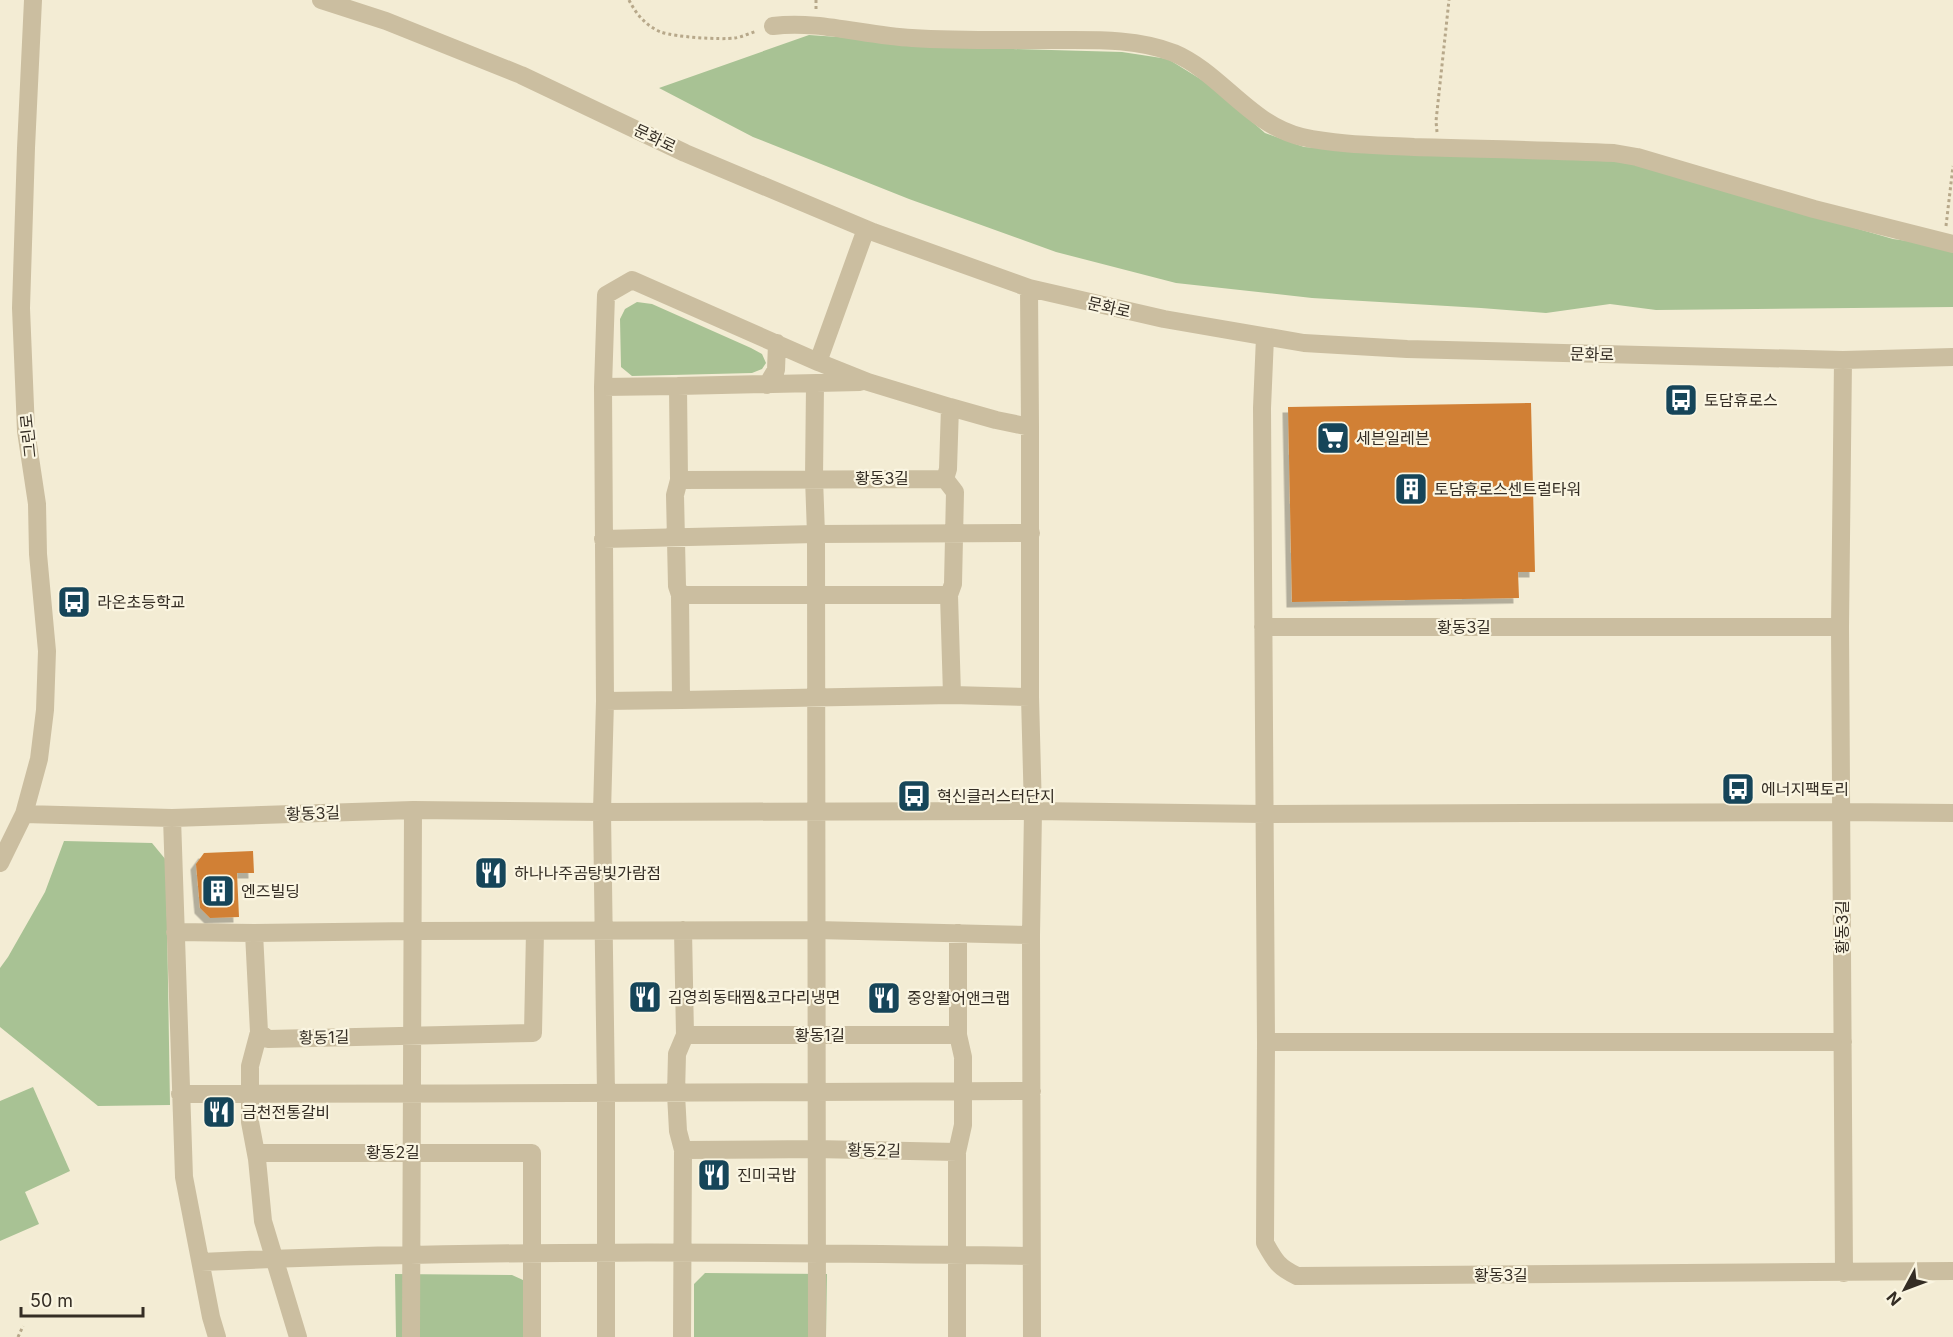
<svg xmlns="http://www.w3.org/2000/svg" width="1953" height="1337" font-family="Inter,'Noto Sans KR',sans-serif">
<defs>
<filter id="shadow"><feDropShadow dx="-5.5" dy="5.5" stdDeviation="0" flood-color="#0004"/></filter>
</defs>
<rect width="100%" height="100%" fill="#f3ecd4"/>
<path fill="#a8c294" d="M809 35 1013 49 1122 52 1168 59 1210 85 1265 133 1304 147 1404 153 1610 157 1893 239 1953 247V307L1656 310 1610 304 1546 313 1481 308 1312 298 1176 283 1056 252 909 199 753 137 659 88Z
M637 302 652 304 751 348 762 354 766 363 762 369 752 373 632 376 621 367 620 319 625 309Z
M64 841 152 843 166 860 170 1105 98 1106 0 1027V968L8 957 45 892Z
M33 1087 70 1171 25 1192 39 1224 0 1241V1101Z
M705 1273 827 1274 826 1337H694V1284Z
M395 1274 512 1275 523 1280V1337H396Z"/>
<path fill="#d18034" filter="url(#shadow)" d="M1531 403 1535 572H1518L1519 598 1292 602 1288 407Z
M253 851 254 873H237L239 917 210 918 200 908 196 864 204 853Z"/>
<g fill="none" stroke-linecap="round" stroke-linejoin="round">
<path stroke="#b7a88a" stroke-width="3" stroke-dasharray="3 3" stroke-linecap="butt" d="M629 0C636 14 646 26 661 32 674 37 721 40 735 38 742 37 750 33 757 31
M816 9V0
M1437 132 1436 121 1449 0
M1946 226 1953 166
M18 1337 23 1326"/>
<path stroke="#cbbea0" stroke-width="18" d="M321 0 386 21 521 75 685 153 873 232 1029 288 1164 319 1304 343 1407 349 1843 360 1953 357
M773 26C819 20 866 36 912 38 959 41 1006 40 1053 40 1092 40 1136 38 1174 53 1221 73 1250 125 1302 137 1338 145 1377 145 1414 147 1481 149 1547 150 1614 153L1637 157 1814 209 1953 244
M1029 288 1030 427
M1265 337 1262 408 1266 1042 1265 1243C1275 1261 1278 1267 1297 1276L1953 1271
M1843 360 1840 627 1844 1273
M818 362 866 229
M860 382 678 386 679 480 945 479 948 469 950 407 996 420 1030 427V697
M767 385 776 370 777 343
M815 385 814 478 816 534 817 1337
M603 387 678 386
M945 479 955 492 953 584 949 595 952 695
M679 480 675 495 677 586 680 595
M603 539 816 534 1031 533
M949 595H680L681 700 952 695 1030 697 1033 811 1031 935 1032 1337
M1263 627H1840
M605 701 681 700
M24 814 172 818 413 810 602 812 1033 811 1264 814 1842 812 1953 813
M172 818 184 1177 211 1317 217 1337
M0 863 24 814 39 759 45 710 47 651 38 554 37 504 26 431 21 308 26 148 33 0
M683 930 685 1035H958V933
M175 932 254 933 413 931 816 930 1031 935
M254 933 259 1032 268 1039 533 1033 535 931
M1266 1042H1843
M180 1094C464 1093 748 1094 1032 1091
M683 1150 678 1131 676 1094 677 1054 685 1035
M957 1152 963 1125V1057L958 1035
M257 1159 250 1122V1066L259 1032
M201 1262C477 1249 755 1252 1031 1256
M298 1337 263 1221 257 1159 261 1153H532V1337
M411 1337 413 810
M606 1337V1094L602 812 605 701 603 387 606 295 632 280 818 362 868 382 950 407
M682 1337 683 1150 815 1149 957 1152V1337"/>
</g>
<defs>
<g id="bus-square" transform="scale(1.725)"><rect x="-9" y="-9" width="18" height="18" rx="4" fill="#164559" stroke="#faf5e1"/><path d="M-5-6H5V4H4V6H2V4H-2V6H-4V4H-5ZM-3.5-4V0h7V-4ZM-3.5 1.2v1.5H-2V1.2ZM2 1.2v1.5H3.5V1.2Z" fill="#fff"/></g>
<g id="supermarket-square" transform="scale(1.725)"><rect x="-9" y="-9" width="18" height="18" rx="4" fill="#164559" stroke="#faf5e1"/><path d="M-6-5.5h2.5l.6 2H6L4.5 2H-2.5L-4.4-4H-6ZM-1.5 3.2a1.3 1.3 0 1 0 .1 0ZM3 3.2a1.3 1.3 0 1 0 .1 0Z" fill="#fff"/></g>
<g id="building-square" transform="scale(1.725)"><rect x="-9" y="-9" width="18" height="18" rx="4" fill="#164559" stroke="#faf5e1"/><path d="M-4-6H4V6H1V3H-1V6H-4ZM-2.5-4.3h1.7v1.8h-1.7ZM.8-4.3h1.7v1.8H.8ZM-2.5-1h1.7V.8h-1.7ZM.8-1h1.7V.8H.8Z" fill="#fff"/></g>
<g id="restaurant-square" transform="scale(1.725)"><rect x="-9" y="-9" width="18" height="18" rx="4" fill="#164559" stroke="#faf5e1"/><path d="M-5-6h1v4h1v-4h1v4h1v-4h1v5L-1.5 .5V6h-2V.5L-5-1ZM5-6V6H3V1.5H1.5Q1.5-4 5-6Z" fill="#fff"/></g>
</defs>
<g fill-rule="evenodd">
<use href="#bus-square" x="1681" y="400"/>
<use href="#supermarket-square" x="1333" y="438"/>
<use href="#building-square" x="1411" y="489"/>
<use href="#bus-square" x="74" y="602"/>
<use href="#bus-square" x="1738" y="789"/>
<use href="#bus-square" x="914" y="796"/>
<use href="#restaurant-square" x="491" y="873"/>
<use href="#building-square" x="218" y="891"/>
<use href="#restaurant-square" x="645" y="997"/>
<use href="#restaurant-square" x="884" y="998"/>
<use href="#restaurant-square" x="219" y="1112"/>
<use href="#restaurant-square" x="714" y="1175"/>
</g>
<g text-anchor="middle" stroke-width="4.5" stroke-linejoin="round" paint-order="stroke">
<g font-size="16" fill="#342d24" stroke="#faf5e1">
<text transform="translate(655 138) rotate(25)" y="6">문화로</text>
<text transform="translate(1109 307) rotate(13)" y="6">문화로</text>
<text transform="translate(1592 354) rotate(1)" y="6">문화로</text>
<text transform="translate(28 436) rotate(-96)" y="6">그린로</text>
<text x="882" y="484">황동3길</text>
<text x="1464" y="633">황동3길</text>
<text transform="translate(313 813) rotate(-2)" y="6">황동3길</text>
<text transform="translate(1842 927) rotate(-90)" y="6">황동3길</text>
<text x="820" y="1041">황동1길</text>
<text transform="translate(324 1037) rotate(-1)" y="6">황동1길</text>
<text transform="translate(874 1150) rotate(1)" y="6">황동2길</text>
<text x="393" y="1158">황동2길</text>
<text x="1501" y="1281">황동3길</text>
</g>
<g font-size="16" fill="#342d24" stroke="#faf5e1" text-anchor="start">
<text x="1704" y="406">토담휴로스</text>
<text x="1356" y="444">세븐일레븐</text>
<text x="1434" y="495">토담휴로스센트럴타워</text>
<text x="97" y="608">라온초등학교</text>
<text x="1761" y="795">에너지팩토리</text>
<text x="937" y="802">혁신클러스터단지</text>
<text x="514" y="879">하나나주곰탕빛가람점</text>
<text x="241" y="897">엔즈빌딩</text>
<text x="668" y="1003">김영희동태찜&amp;코다리냉면</text>
<text x="907" y="1004">중앙활어앤크랩</text>
<text x="242" y="1118">금천전통갈비</text>
<text x="737" y="1181">진미국밥</text>
</g>
</g>
<g transform="translate(1905 1289) rotate(229)" stroke="#faf5e1" stroke-width="4.5" paint-order="stroke">
<path d="M0-4.5L10 22L0 15L-10 22Z" fill="#342d24"/>
<text y="-9" font-size="16" font-weight="bold" text-anchor="middle" fill="#342d24">N</text>
</g>
<path d="M21 1307v9h122v-9" fill="none" stroke="#342d24" stroke-width="3"/>
<text x="30" y="1307" font-size="18" fill="#342d24" stroke="#faf5e1" stroke-width="4.5" paint-order="stroke">50 m</text>
</svg>
